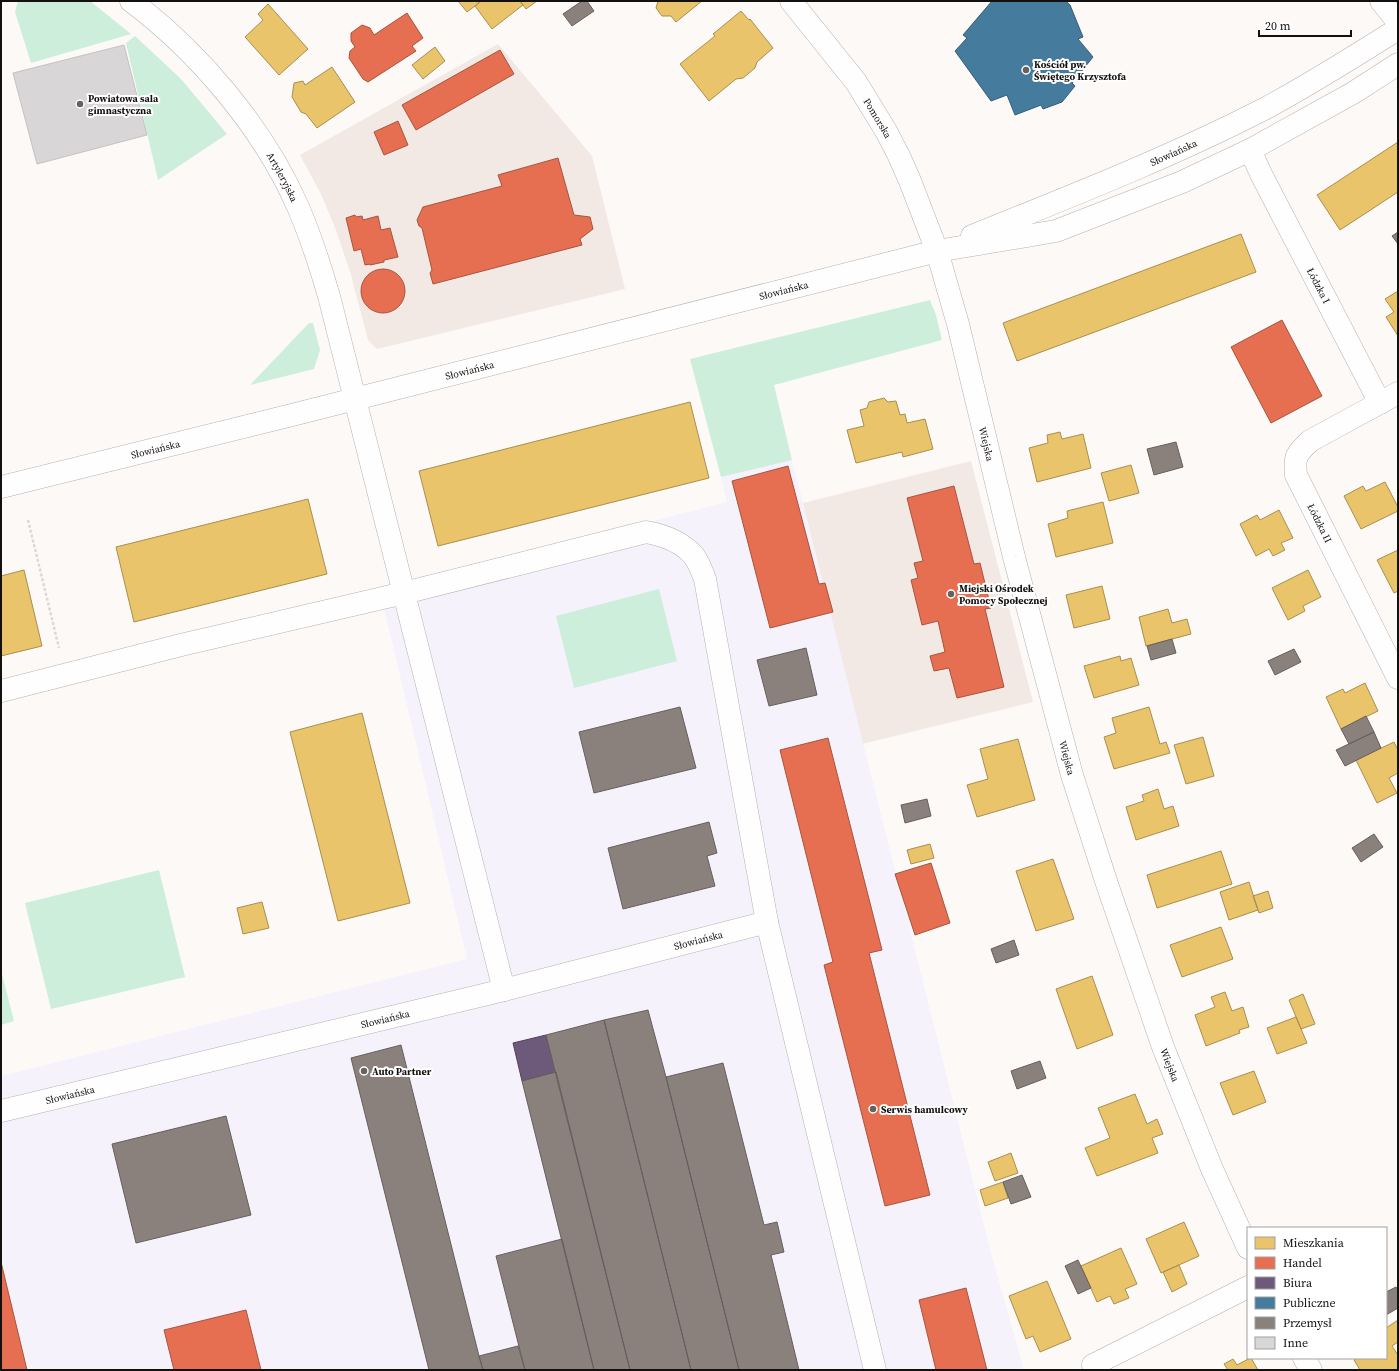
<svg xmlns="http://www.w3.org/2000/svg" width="1399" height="1371" font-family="'Source Serif 4',serif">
<rect width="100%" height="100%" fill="#fdf9f7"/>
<path fill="#f2e8e4" d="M498 44 592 156 625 289 377 349 368 340 351 275 336 230 321 194 300 155Z
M971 461 1033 702 862 744 803 503Z"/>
<path fill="#f5f2fb" d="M792 460 991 1253 1024 1370H1V1076L467 959 380 591 727 502 721 477Z"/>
<path fill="#cceedb" d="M18 1H90L131 34 31 63 15 12Z
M135 36 181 79 227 134 158 180 126 43Z
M930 300 936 315 942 340 774 385 792 460 721 477 690 359Z
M309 323H313L320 350 314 369 250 385Z
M659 589 677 661 574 688 556 616Z
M159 870 185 977 51 1009 25 903Z
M1 970 14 1021 1 1025Z"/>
<path fill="#e9c46a" stroke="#a98e4f" d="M458 1H478L479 3 467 12Z
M481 1H520L523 5 492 29 475 6Z
M520 1H537L526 9Z
M658 1H702L676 22 671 16H662L656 8Z
M268 4 308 49 279 75 245 37 263 20 258 14Z
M741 11 749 20 750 19 773 48 757 62 755 68 743 78 736 79 709 101 680 64 715 36 713 34Z
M435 47 445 61 423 79 412 65Z
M332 67 355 102 317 128 306 114 301 112 292 97 294 83 303 81 305 85Z
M1398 142V192L1340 230 1317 195Z
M1241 234 1256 272 1017 361 1003 323Z
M1398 291V336L1386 317 1394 312 1385 299Z
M884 398 888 402 896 401 900 415 905 414 907 423 925 419 933 449 903 457 902 452 856 463 847 430 864 426 860 410 867 408 869 402Z
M690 402 709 478 438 546 419 471Z
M1060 432 1062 439 1083 434 1091 468 1037 482 1029 448 1048 443 1047 435Z
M1131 465 1139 493 1109 501 1101 473Z
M1385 482 1398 507V511L1361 529 1344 496 1363 486 1366 491Z
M308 499 327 574 134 622 116 547Z
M1103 502 1113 543 1056 557 1048 524 1068 518 1067 511Z
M1279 510 1293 538 1281 543 1285 550 1273 556 1269 549 1256 556 1240 524 1257 515 1260 520Z
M1398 550V591L1394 593 1377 560Z
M24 570 42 646 1 656V576Z
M1308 570 1321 597 1303 606 1305 611 1288 620 1272 588Z
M1102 586 1110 619 1074 628 1066 595Z
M1168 609 1172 623 1187 619 1191 634 1146 646 1139 617Z
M1120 656 1121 661 1131 658 1139 685 1094 698 1084 666Z
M1365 683 1378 711 1341 729 1326 697 1343 689 1345 693Z
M1149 707 1160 744 1166 742 1170 753 1114 769 1104 737 1116 733 1112 718Z
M362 713 410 903 338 921 290 732Z
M1203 737 1214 776 1186 784 1174 745Z
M1018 739 1035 800 977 817 967 785 988 779 980 749Z
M1394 742 1398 750V773L1389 778 1397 793 1377 803 1356 760Z
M1158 789 1164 809 1173 806 1179 826 1136 840 1126 807 1144 801 1142 795Z
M930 844 934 858 911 864 907 850Z
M1221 851 1232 884 1157 908 1147 875Z
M1053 859 1074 919 1036 931 1016 871Z
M1249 882 1258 910 1229 920 1220 892Z
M1268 891 1273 908 1259 913 1253 896Z
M262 902 269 928 243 934 237 908Z
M1221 927 1233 959 1182 977 1170 945Z
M1092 976 1113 1035 1077 1049 1056 989Z
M1225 992 1232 1011 1243 1007 1249 1027 1239 1030 1240 1033 1206 1046 1195 1015 1215 1007 1211 997Z
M1303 994 1315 1024 1301 1029 1289 1000Z
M1296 1017 1307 1043 1277 1054 1267 1028Z
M1254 1071 1266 1102 1233 1115 1220 1083Z
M1135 1094 1147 1124 1157 1119 1163 1134 1152 1138 1158 1153 1097 1176 1085 1148 1110 1138 1098 1108Z
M1011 1153 1018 1173 995 1181 988 1162Z
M1003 1182 1008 1198 985 1206 980 1190Z
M1184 1222 1199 1256 1161 1273 1146 1239Z
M1121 1248 1137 1284 1125 1289 1129 1298 1114 1304 1110 1296 1097 1302 1081 1266Z
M1179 1265 1187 1284 1172 1292 1163 1272Z
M1047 1281 1071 1339 1040 1352 1033 1336 1026 1339 1009 1296Z
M1398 1320V1342L1392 1346 1398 1355V1370H1360L1354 1360 1357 1358H1386V1328Z
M1250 1358H1251L1258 1370H1228L1224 1364 1233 1359 1237 1365Z"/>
<path fill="#e76f51" stroke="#a7533e" d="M407 13 423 38 412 46 416 51 368 82 363 79 349 58 350 51 355 47 351 41V33L362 25 370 28 374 35Z
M500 50 514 74 416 130 402 105Z
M398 121 408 145 384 155 374 132Z
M558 158 574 215 590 217 593 229 580 239 582 245 433 284 430 273 432 270 422 228 419 226 417 220 423 207 502 186 498 175Z
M355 215 356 217 362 216 363 220 378 216 381 230 390 228 398 257 384 260V262L370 265V264L365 265 361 249 354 251 346 218Z
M361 291a22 22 0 1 1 44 0a22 22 0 1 1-44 0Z
M1282 320 1322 396 1271 423 1231 347Z
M788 466 819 584 825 583 833 612 770 628 732 481Z
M954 486 974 564 980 563 991 608 985 609 1004 687 957 698 949 668 934 671 930 656 945 652 938 621 922 625 911 580 918 578 914 563 923 561 907 498Z
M828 738 882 950 869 953 930 1195 885 1206 824 965 833 962 780 750Z
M931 863 950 923 915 935 895 874Z
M1 1262 27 1370H1Z
M966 1288 987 1370H936L919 1300Z
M246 1310 261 1370H174L164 1330Z"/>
<path fill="#6d597a" stroke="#52435a" d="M546 1035 556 1072 522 1081 513 1043Z"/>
<path fill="#457b9d" stroke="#365b73" d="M992 1H1066L1070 5 1083 37 1078 39 1093 57 1072 83 1075 86 1062 102 1043 109 1041 105 1015 115 1007 95 991 101 955 51 967 38 963 35Z"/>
<path fill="#8a817c" stroke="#665f5c" d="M582 1H587L594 11 572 26 563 14Z
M1398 232V244L1392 236Z
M1176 442 1183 467 1154 475 1147 449Z
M1172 639 1176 653 1151 660 1147 646Z
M806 648 817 695 769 706 757 660Z
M1294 649 1301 662 1275 675 1268 661Z
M680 707 696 768 594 793 579 732Z
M1366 716 1374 732 1349 744 1341 729Z
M1374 732 1381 748 1345 766 1336 750Z
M927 799 931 816 905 823 901 805Z
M709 822 717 853 707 856 715 886 623 909 608 848Z
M1374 834 1383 847 1361 862 1352 848Z
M1014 940 1019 955 996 963 991 949Z
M648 1010 666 1077 739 1370H691L604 1020Z
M604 1020 691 1370H630L546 1035Z
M401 1045 479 1356 483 1370H429L351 1058Z
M1040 1061 1046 1078 1017 1089 1011 1071Z
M723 1063 764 1225 777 1222 784 1252 771 1255 799 1370H739L666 1077Z
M556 1072 630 1370H594L522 1081Z
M226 1116 251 1215 136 1243 112 1144Z
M1022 1175 1031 1197 1011 1204 1003 1182Z
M562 1239 594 1370H525L496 1256Z
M1078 1260 1091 1288 1078 1294 1065 1266Z
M1396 1287 1398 1290V1308L1386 1315V1292Z
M518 1346 525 1370H483L479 1356Z"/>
<path fill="#d8d6d6" stroke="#c5c3c2" d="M124 45 147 135 37 164 13 73Z"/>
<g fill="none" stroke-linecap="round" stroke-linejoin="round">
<g stroke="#b4b1b0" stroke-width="23">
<g id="minor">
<path id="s1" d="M131 1C199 52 264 129 298 207 311 237 321 268 330 300L504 990"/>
<path id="s2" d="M791 1 856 82 886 131 899 156 910 181 937 251 958 324 1014 557 1072 775 1107 884 1163 1047 1212 1169 1248 1248"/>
<path d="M1381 1 1398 22"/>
<path id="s3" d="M1250 150 1262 176 1380 403"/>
<path id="s4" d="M1398 393 1310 441C1296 454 1294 457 1296 475L1398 678"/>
<path d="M1 691 181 645 404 593 646 532C663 535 682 542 694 556 699 563 702 571 705 579L767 922 875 1370"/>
<path id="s5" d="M1 1111 504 990 767 922"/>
<path d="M1304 1358 1311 1370"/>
<path d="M1093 1365 1248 1287"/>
</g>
</g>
<g stroke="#b4b1b0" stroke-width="23">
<g id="tertiary">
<path id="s6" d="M972 236C1071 196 1171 157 1266 108 1311 84 1355 56 1398 29"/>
<path id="s7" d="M1 487 288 416 937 251 1056 231 1182 182 1250 150 1353 93 1398 64"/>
</g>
</g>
<path stroke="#dad9d8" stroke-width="2.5" stroke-dasharray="3 2" stroke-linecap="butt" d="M28 520 59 648"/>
<use href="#minor" stroke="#fffefe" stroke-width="22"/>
<use href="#tertiary" stroke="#fffefe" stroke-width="22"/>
</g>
<g fill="#656261" stroke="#fff" stroke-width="1.5">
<circle cx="1026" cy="70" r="4"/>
<circle cx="80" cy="104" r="4"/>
<circle cx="951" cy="594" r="4"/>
<circle cx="364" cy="1071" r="4"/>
<circle cx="873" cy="1109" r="4"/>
</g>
<g text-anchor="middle" stroke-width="4" stroke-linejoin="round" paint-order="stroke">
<g font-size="10" font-weight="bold" fill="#131110" stroke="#fff" text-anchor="start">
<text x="1034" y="68">Kościół pw.<tspan x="1034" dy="12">Świętego Krzysztofa</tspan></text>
<text x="88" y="102">Powiatowa sala<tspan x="88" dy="12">gimnastyczna</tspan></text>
<text x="959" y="592">Miejski Ośrodek<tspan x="959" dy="12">Pomocy Społecznej</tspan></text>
<text x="372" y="1075">Auto Partner</text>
<text x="881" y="1113">Serwis hamulcowy</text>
</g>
<g font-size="10" fill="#131110" stroke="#fff">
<text dy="4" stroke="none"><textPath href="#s2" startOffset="146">Pomorska</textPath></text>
<text dy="4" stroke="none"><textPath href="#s6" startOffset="218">Słowiańska</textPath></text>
<text dy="4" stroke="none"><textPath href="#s1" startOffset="234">Artyleryjska</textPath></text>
<text dy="4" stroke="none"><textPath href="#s3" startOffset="152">Łódzka I</textPath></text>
<text dy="4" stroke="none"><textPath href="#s7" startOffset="807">Słowiańska</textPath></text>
<text dy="4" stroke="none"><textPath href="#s7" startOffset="483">Słowiańska</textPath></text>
<text dy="4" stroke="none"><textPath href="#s2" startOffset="491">Wiejska</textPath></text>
<text dy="4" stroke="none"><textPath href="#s7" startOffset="159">Słowiańska</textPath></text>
<text dy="4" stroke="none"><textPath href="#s4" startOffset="193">Łódzka II</textPath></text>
<text dy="4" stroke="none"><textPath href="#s2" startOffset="815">Wiejska</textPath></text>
<text dy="4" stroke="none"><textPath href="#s5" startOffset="718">Słowiańska</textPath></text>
<text dy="4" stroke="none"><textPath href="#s5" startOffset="395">Słowiańska</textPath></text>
<text dy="4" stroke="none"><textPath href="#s2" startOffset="1139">Wiejska</textPath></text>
<text dy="4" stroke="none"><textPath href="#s5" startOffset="71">Słowiańska</textPath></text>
</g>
</g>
<rect width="1399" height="1371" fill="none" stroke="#131110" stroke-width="4"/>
<rect x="1247" y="1227" width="140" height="132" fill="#ffffff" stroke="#a1a09f"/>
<rect x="1255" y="1237" width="20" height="12" fill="#e9c46a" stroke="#a1a09f"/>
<text x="1283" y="1247" font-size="12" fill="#131110">Mieszkania</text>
<rect x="1255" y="1257" width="20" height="12" fill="#e76f51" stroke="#a1a09f"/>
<text x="1283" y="1267" font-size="12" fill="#131110">Handel</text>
<rect x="1255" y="1277" width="20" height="12" fill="#6d597a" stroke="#a1a09f"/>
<text x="1283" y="1287" font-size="12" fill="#131110">Biura</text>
<rect x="1255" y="1297" width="20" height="12" fill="#457b9d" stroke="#a1a09f"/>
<text x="1283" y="1307" font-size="12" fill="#131110">Publiczne</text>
<rect x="1255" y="1317" width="20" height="12" fill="#8a817c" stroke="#a1a09f"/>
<text x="1283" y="1327" font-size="12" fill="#131110">Przemysł</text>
<rect x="1255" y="1337" width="20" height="12" fill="#d8d6d6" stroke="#a1a09f"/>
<text x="1283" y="1347" font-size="12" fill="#131110">Inne</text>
<path d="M1259 30v6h92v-6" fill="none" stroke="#131110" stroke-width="2"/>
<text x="1265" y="30" font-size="12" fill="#131110" stroke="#ffffff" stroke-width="3" paint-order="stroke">20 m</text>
</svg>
